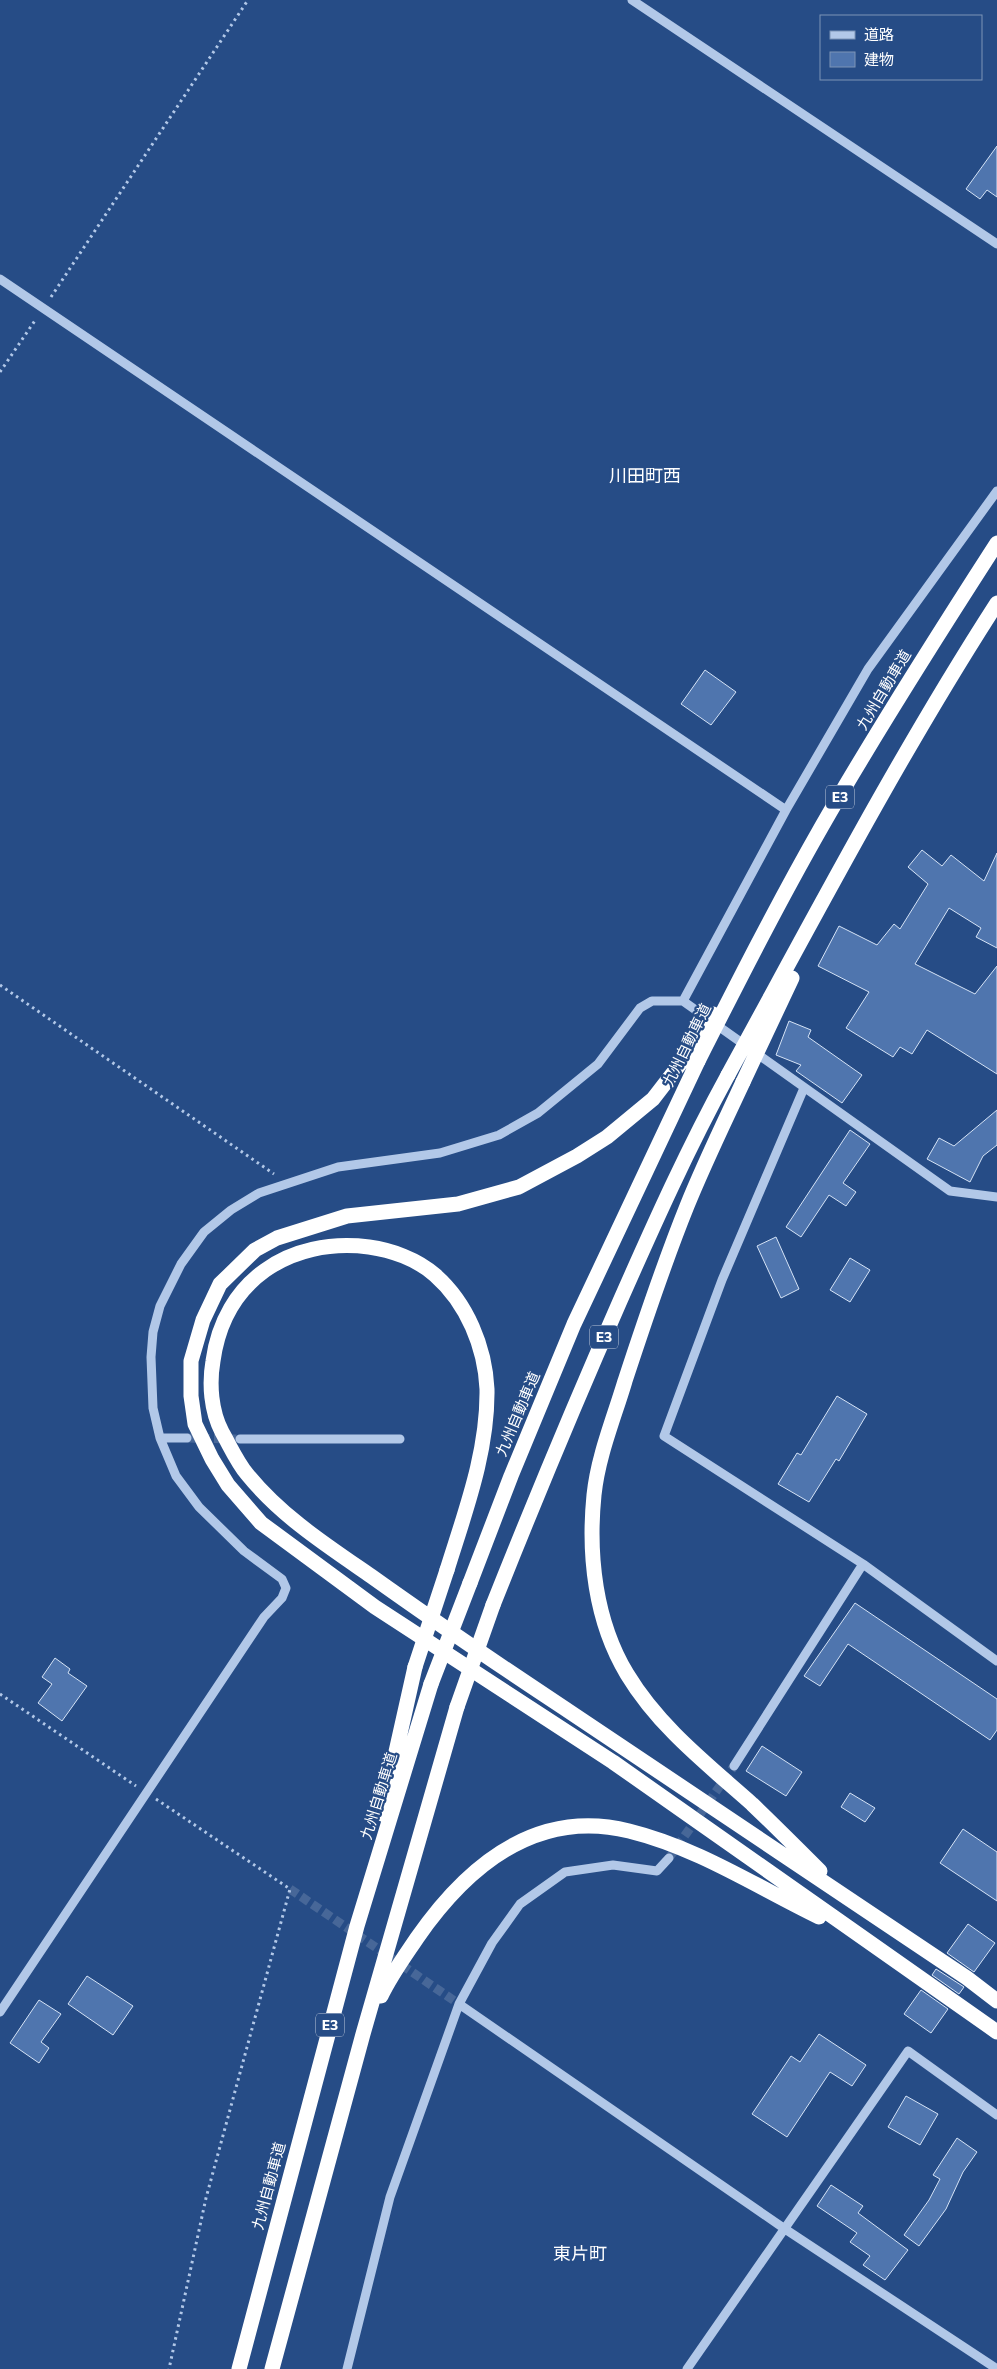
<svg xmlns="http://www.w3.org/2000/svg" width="997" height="2369" font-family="Commissioner,'Noto Sans JP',sans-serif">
<rect width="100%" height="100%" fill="#264c86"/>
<path fill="#4f75ae" stroke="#d5e3f6" d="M997 146V197L987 190 980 199 966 189Z
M705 670 736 692 711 725 681 704Z
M922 850 942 866 951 855 984 881 997 853V948L976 937 981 928 949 908 915 964 975 994 997 966V1074L927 1030 912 1054 900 1047 893 1057 846 1028 869 992 818 966 839 926 877 945 894 924 900 929 928 884 908 867Z
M789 1021 811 1030 808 1037 862 1075 842 1103 796 1071 801 1065 776 1055Z
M997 1110V1145L983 1156 970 1182 927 1159 939 1138 954 1146Z
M850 1130 870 1144 843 1183 856 1192 846 1206 829 1195 801 1237 786 1227Z
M776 1237 799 1289 781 1298 757 1246Z
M850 1258 870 1270 850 1302 830 1290Z
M837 1396 867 1414 839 1461 836 1459 809 1502 778 1484 797 1453 801 1455Z
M855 1603 997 1699V1730L990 1740 848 1644 820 1686 804 1676Z
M55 1658 70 1669 68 1673 87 1686 62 1721 38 1703 52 1684 42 1677Z
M762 1746 802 1772 786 1796 746 1771Z
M850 1793 875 1808 865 1822 841 1807Z
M963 1829 997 1852V1901L940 1863Z
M968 1924 995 1943 974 1972 947 1953Z
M936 1969 964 1987 959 1994 932 1975Z
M87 1976 133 2006 113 2035 68 2004Z
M921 1990 948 2009 931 2033 904 2014Z
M39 2000 61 2014 41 2042 49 2048 39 2063 10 2043Z
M819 2034 866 2065 852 2086 830 2072 787 2137 752 2114 791 2056 800 2062Z
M906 2096 938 2114 920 2145 888 2127Z
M957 2138 977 2152 963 2172 946 2209 919 2246 904 2235 929 2200 940 2179 933 2175Z
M831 2185 863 2206 858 2213 908 2250 885 2280 863 2265 870 2256 850 2242 857 2233 817 2206Z"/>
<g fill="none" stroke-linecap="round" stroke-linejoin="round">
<path stroke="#476798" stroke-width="9" stroke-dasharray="9 4.5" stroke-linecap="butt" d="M187 1438 240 1439
M669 1858 734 1766
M290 1889 459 2004"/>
<path stroke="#b2c8e8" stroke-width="3" stroke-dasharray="2.5 4" stroke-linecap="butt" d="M51 297 248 0
M0 372 36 319
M0 985 274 1174
M0 1694 136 1786
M156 1799 290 1889 206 2198 169 2369"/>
<path stroke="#b2c8e8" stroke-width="9" d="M632 0 997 244
M0 279 786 810
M683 1001 786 810 868 669 997 491
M804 1088 722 1280 664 1436 863 1564 997 1661
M160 1438H187
M240 1439H400
M734 1766 863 1564
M459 2004 785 2229 997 2369
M0 2012 264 1617 282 1598 286 1588 282 1579 244 1551 199 1507 176 1476 160 1438 153 1408 151 1357 153 1332 160 1306 181 1264 204 1232 231 1210 259 1193 338 1167 440 1153 499 1135 538 1113 598 1064 640 1008 652 1001H683L950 1191 997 1197
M347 2369 390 2197 459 2004 492 1943 520 1904 565 1872 613 1865 657 1871 669 1858
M687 2369 908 2051 997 2115"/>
<path stroke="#fff" stroke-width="15" d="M687 1055 653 1099 607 1137 577 1156 519 1187 458 1204 347 1216 277 1238 255 1250 220 1284 203 1320 191 1361V1396L195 1424 212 1459 228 1485 261 1523 375 1607 613 1762 997 2032
M743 1082C724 1123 704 1164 687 1206 664 1263 644 1323 625 1381 614 1418 598 1456 594 1495 588 1555 595 1621 627 1674 659 1727 707 1764 752 1804 775 1826 798 1849 820 1871
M447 1570C465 1512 488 1452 487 1389 485 1347 467 1303 435 1275 417 1259 391 1250 369 1247 289 1237 224 1281 213 1361 209 1384 211 1411 222 1432 230 1446 237 1462 247 1474 281 1516 326 1545 371 1576 434 1621 499 1665 564 1708 698 1798 832 1888 967 1978L997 2001
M470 1583 511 1476 574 1324 698 1061
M493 1605C534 1502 576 1401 620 1301 654 1224 688 1148 728 1075
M382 1814 415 1667
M381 1996C391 1975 405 1956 417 1938 467 1866 536 1808 629 1831 698 1848 757 1887 819 1917
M239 2369 357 1926 431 1684
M272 2369 363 2034 457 1707"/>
<path stroke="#fff" stroke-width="15" d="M687 1055 713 1014
M698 1061C738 982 778 903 822 826 877 730 937 636 997 543
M728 1075C815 916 899 755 997 603
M743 1082 792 978
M415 1667 447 1570
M431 1684 470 1583
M457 1707 493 1605"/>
</g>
<g text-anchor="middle" stroke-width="4.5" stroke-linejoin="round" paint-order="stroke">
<g fill="#264c86" stroke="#bec9db" stroke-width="1">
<rect x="826" y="785.5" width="28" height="23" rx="4"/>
<rect x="590" y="1325.5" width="28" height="23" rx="4"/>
<rect x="316" y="2013.5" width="28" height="23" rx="4"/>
</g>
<g font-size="14" font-weight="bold" fill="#fff">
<text x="840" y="802">E3</text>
<text x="604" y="1342">E3</text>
<text x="330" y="2030">E3</text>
</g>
<g font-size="15" fill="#fff" stroke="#264c86">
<text transform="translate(884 690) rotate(-59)" y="5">九州自動車道</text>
<text transform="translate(687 1045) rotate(-64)" y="5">九州自動車道</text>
<text transform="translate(518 1414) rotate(-67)" y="5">九州自動車道</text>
<text transform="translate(379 1796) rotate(-73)" y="5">九州自動車道</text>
<text transform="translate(269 2186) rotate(-75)" y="5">九州自動車道</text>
</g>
<g font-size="18" fill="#fff" stroke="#264c86">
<text x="645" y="482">川田町西</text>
<text x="580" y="2260">東片町</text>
</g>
</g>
<rect x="820" y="15" width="162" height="65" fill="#264c86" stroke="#7d94b6"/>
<rect x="830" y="31" width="25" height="8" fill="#b2c8e8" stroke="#7d94b6"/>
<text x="864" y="40" font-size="15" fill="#ffffff">道路</text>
<rect x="830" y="52" width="25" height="15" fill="#4f75ae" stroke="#7d94b6"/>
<text x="864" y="65" font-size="15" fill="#ffffff">建物</text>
</svg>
